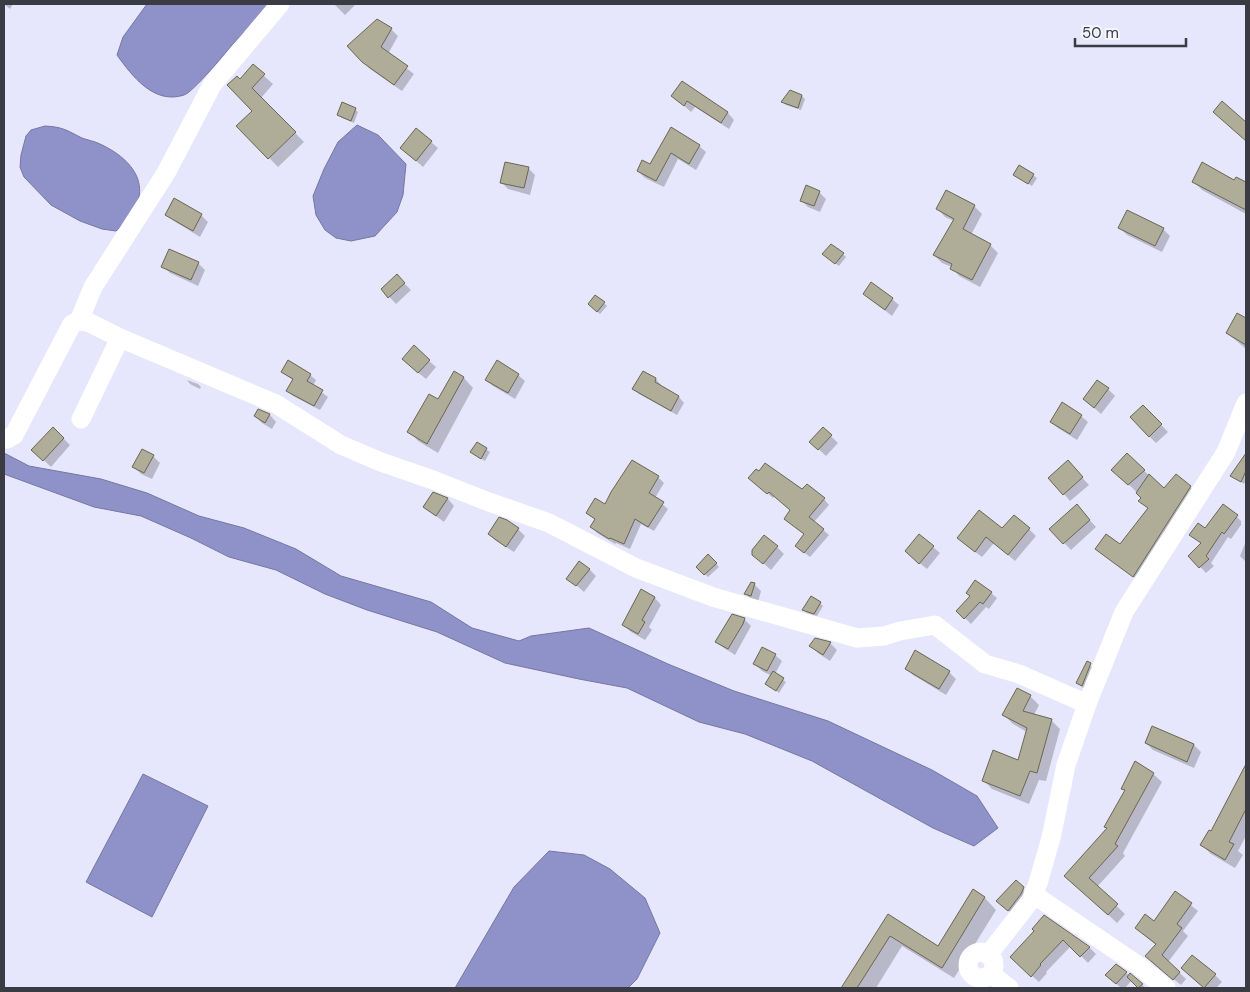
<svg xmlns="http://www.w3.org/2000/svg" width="1250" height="992" font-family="'DM Sans',sans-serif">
<rect width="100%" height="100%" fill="#e6e7fc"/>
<path fill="#8f91c9" stroke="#7677a1" d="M147 4H269C260 21 244 31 231 46 224 55 192 93 184 95 154 105 132 76 117 55L123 37Z
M357 125 378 135 406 164 403 195 397 212 375 236 351 241 336 238 325 230 316 215 313 196 324 169 338 142Z
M45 126C63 127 66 130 82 138 87 140 94 141 100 144 143 164 155 198 116 231L102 229 80 221 51 205 24 177 20 167 21 155 26 136 31 130Z
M4 453 29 466 101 479 147 493 199 516 244 528 296 549 341 576 431 602 472 628 519 641 531 636 589 628 668 664 734 691 828 721 932 770 977 796 998 828 974 846 933 828 812 761 745 734 699 722 627 688 579 679 505 663 437 632 367 610 325 594 276 570 229 557 191 538 141 516 94 507 4 474Z
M143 774 208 806 152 917 86 882Z
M549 851 584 855 610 869 645 898 660 933 637 979 628 988H455L514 887Z"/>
<path fill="#0003" d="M4 4H13L10 9Z
M334 4H356L345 15Z
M391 29 398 36 388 54 414 74 402 91 370 69 349 47Z
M253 66 273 84 261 98 304 142 278 167 238 126 253 111 240 80Z
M683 83 728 113 734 120 729 129 695 107 691 112 673 96Z
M791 92 802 96 805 99 801 110 786 105 783 102Z
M355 109 358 112 354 123 342 118 339 115Z
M672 129 699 146 706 152 696 170 678 159 664 187 645 178 638 171 650 165Z
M431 142 438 148 423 167 408 154Z
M1020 166 1037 178 1032 186 1015 175Z
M528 168 535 175 530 195 508 189 501 182Z
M1236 178 1246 184V214L1202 190 1193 181H1235Z
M819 192 826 199 820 212 808 207 801 200Z
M947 192 974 206 982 214 971 235 990 245 998 253 980 287 959 276 952 267 942 263 934 255 954 221 945 217 938 209Z
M175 200 201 215 208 222 200 237 174 221 167 215Z
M1120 228 1163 229 1170 236 1162 252 1127 235Z
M843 254 846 257 839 266 827 257Z
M198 263 205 270 198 286 170 273 163 266Z
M404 283 411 290 396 304 382 289Z
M864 294 892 299 899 305 892 316Z
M604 303 607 306 600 314 592 307Z
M1238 315 1246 320V349L1227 333Z
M429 361 436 367 426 379 410 366Z
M282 372 310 375 316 380 313 386 328 397 320 410 293 396 288 391 294 381Z
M644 372 656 379 661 385 660 386 679 397 684 403 677 415 639 394 634 389Z
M455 373 464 378 473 388 438 453 418 441 409 431 438 401Z
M518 375 525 381 515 399 493 386 486 380Z
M187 380 198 384 201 387 200 389 190 384Z
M1108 389 1115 396 1101 414 1084 399Z
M1143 406 1168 432 1156 443 1131 418Z
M258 410 270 415 276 422 272 429 262 423 255 416Z
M1081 416 1088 422 1077 440 1058 428 1051 422Z
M53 428 70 445 51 467 33 450Z
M823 428 838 443 826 456 811 442Z
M477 443 490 452 485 461 475 455Z
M1127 455 1164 489 1190 487 1197 494 1140 582 1097 549 1121 546 1149 509 1140 501 1143 498 1113 470Z
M1246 455V480L1244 484 1232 476Z
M153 456 160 463 152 479 141 474 134 467Z
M632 462 658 477 664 483 655 498 668 509 654 531 641 524 630 549 616 543 615 544 597 533 592 527 596 520 587 513 606 506Z
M1074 469 1089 485 1070 501 1064 494Z
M759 473 824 499 829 505 814 522 829 535 810 557 802 551 805 535 792 510 775 496 773 498 755 483Z
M433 493 448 499 454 506 444 522 424 507Z
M1083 513 1096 527 1071 550 1051 529Z
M1235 515 1241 521V525L1231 539 1228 537 1211 563 1214 566 1206 573 1190 556 1202 544 1191 535Z
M518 529 525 536 514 552 496 541 489 534Z
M1029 529 1036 536 1015 561 994 543 982 557 966 545 1003 530Z
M1246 541V562L1240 556Z
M777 547 784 554 771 570 761 561Z
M933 547 940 553 927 569 913 558Z
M708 555 719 567 708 577 697 567Z
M589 569 596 576 584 592 568 578Z
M754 584 761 591 758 602 752 601 746 594Z
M642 590 655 598 661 605 649 627 652 630 645 640 631 632 624 625Z
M991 593 997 598 989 609 986 607 971 624 958 611Z
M820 603 823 606 817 616 807 613 804 610Z
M744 619 751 626 735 655 724 648 717 642Z
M830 643 837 650 830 661 818 653 811 646Z
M775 655 782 661 775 674 786 682 779 693 767 684 772 676 762 671 755 664Z
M1087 663 1097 671 1085 690 1078 683Z
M906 668 949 672 956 679 946 695 913 675Z
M1017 690 1030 696 1039 705 1034 715 1051 720 1060 729 1046 781 1039 780 1029 804 992 789 983 780 1019 761 1027 732 1013 724 1004 715Z
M1153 728 1194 745 1201 752 1194 768 1153 750 1146 743Z
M1153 774 1162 782 1123 853 1125 856 1097 887 1125 914 1117 923 1075 884 1108 829 1126 791 1123 788Z
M1241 777 1246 780V836L1238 851 1243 855 1235 868 1211 854 1202 845 1211 833Z
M1016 882 1030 895 1015 917 998 901Z
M974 891 985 898 996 910 954 978 902 946 876 988H843L888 916 939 947Z
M1176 893 1198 911 1183 931 1188 936 1168 962 1186 979 1181 985 1153 963 1156 945 1136 928 1155 923Z
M1044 917 1090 948 1096 954 1088 963 1071 946 1046 972 1047 973 1039 982 1018 964 1035 931Z
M1126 973 1146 988H1140L1132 980 1125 988H1121L1107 975Z
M1189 975H1215L1222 982 1216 988H1205Z"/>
<path fill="#afac98" stroke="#696654" d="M377 19 392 28 381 47 408 66 394 85 362 62 347 46Z
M253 64 265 74 252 88 296 132 268 159 236 126 252 111 227 85 237 76 240 79Z
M682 81 728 112 721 123 687 101 684 106 671 96Z
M790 90 802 95 798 108 781 102Z
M1222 101 1246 122V141L1213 112Z
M342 102 356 108 351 121 337 115Z
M671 127 700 145 689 164 671 153 656 181 637 171 642 160 650 164Z
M416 128 432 141 416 161 400 148Z
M505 162 529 167 524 188 500 183Z
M1202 162 1234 180 1236 177 1246 182V210L1192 182Z
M1019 165 1034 174 1028 184 1013 175Z
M806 185 820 191 814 206 800 201Z
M946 190 975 205 963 229 991 244 972 280 950 269 952 264 933 255 954 219 936 209Z
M174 198 202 214 193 231 165 215Z
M1127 210 1164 228 1155 246 1118 228Z
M831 244 844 253 835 264 822 254Z
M169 249 199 262 191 280 161 267Z
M397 274 405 283 388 298 381 289Z
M871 282 893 298 885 310 863 294Z
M595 295 605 302 597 312 588 304Z
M1237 313 1246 318V345L1226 333Z
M414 345 430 360 418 373 402 359Z
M288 360 311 374 307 381 323 390 314 406 286 391 293 379 281 372Z
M497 360 519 374 508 393 485 380Z
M454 371 464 377 427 444 407 432 429 394 438 399Z
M643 371 656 378 655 382 679 396 671 411 632 389Z
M1097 380 1109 388 1094 408 1083 399Z
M1062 402 1082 415 1070 434 1050 422Z
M1143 405 1162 424 1149 437 1130 417Z
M258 409 270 414 265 423 254 416Z
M53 427 64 438 43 461 31 450Z
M823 427 832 435 818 450 809 442Z
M477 442 487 448 481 459 470 452Z
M142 449 154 455 144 473 132 467Z
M1127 453 1145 470 1128 485 1111 470Z
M1246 453V471L1241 482 1230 476Z
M632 460 659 476 649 493 664 502 648 527 635 519 624 544 610 538 609 539 590 527 595 519 586 513 595 498 605 504 611 492Z
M1068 460 1083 477 1063 495 1048 478Z
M765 463 802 489 807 484 825 498 809 517 824 529 804 553 795 546 804 534 784 519 790 510 769 492 767 494 748 478 756 469 759 471Z
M1149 474 1164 488 1176 474 1191 486 1133 577 1095 549 1106 534 1120 544 1148 508 1138 501 1141 498 1136 493Z
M433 492 448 498 436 516 423 507Z
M1077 504 1090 520 1063 544 1049 529Z
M1223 504 1238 515 1224 534 1222 532 1206 556 1209 559 1199 568 1188 556 1201 543 1189 535 1198 523 1205 528Z
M979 510 1002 528 1014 515 1030 528 1008 555 986 537 975 552 957 538Z
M499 517 507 520 519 528 506 547 488 534Z
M919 534 934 546 919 564 905 551Z
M764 535 778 546 763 564 752 555V550Z
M708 554 717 563 704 575 696 567Z
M579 561 590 569 576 586 566 579Z
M975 580 992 592 983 604 980 602 964 619 956 611 970 596 966 593Z
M751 582 755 583 751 596 744 594Z
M641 589 655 597 642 620 645 622 638 634 622 625Z
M811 596 821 602 814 614 802 610Z
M732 614 745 618 743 624 728 649 715 642Z
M815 638 831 642 823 655 809 646Z
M762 647 776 654 767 671 753 664Z
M915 650 950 671 939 689 905 669Z
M1087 661 1091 663 1082 686 1076 683Z
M773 671 784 678 776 691 765 684Z
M1017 688 1031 695 1023 711 1052 719 1037 773 1030 771 1020 796 982 781 993 750 1018 760 1027 728 1002 715Z
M1152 726 1194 744 1187 762 1145 743Z
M1135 761 1154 773 1115 844 1118 846 1089 878 1118 904 1108 915 1064 876 1107 828 1104 827 1125 790 1121 789Z
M1246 764V809L1229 842 1234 844 1225 860 1200 845 1209 830 1211 831Z
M1016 880 1024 887 1021 894 1008 911 996 901Z
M973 889 985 897 942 968 890 936 857 988H841L888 914 938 946Z
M1175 891 1192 903 1177 924 1182 928 1162 955 1180 972 1173 980 1145 956 1156 944 1135 928 1145 914 1154 921Z
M1044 915 1090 947 1080 957 1063 940 1040 964 1041 965 1031 977 1010 957 1034 931 1032 929Z
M1192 955 1216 974 1204 988 1181 968Z
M1116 964 1127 972 1116 984 1105 975Z
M1130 973 1143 984 1138 988 1127 977Z"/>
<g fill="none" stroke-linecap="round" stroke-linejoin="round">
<path stroke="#fff" stroke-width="19" d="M79 321 93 287 166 173 212 85 280 4
M81 419 120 338
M4 438 7 439 14 435 72 324 79 321 88 322 120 338 276 404 341 445 381 462 433 480 489 502 549 523 636 568 713 597 857 638 884 636 900 631 935 625 985 664 1019 674 1087 704
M1033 894 1139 966 1166 988
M968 965a13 13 0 1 1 26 0a13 13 0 1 1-26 0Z
M988 955 1031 900 1038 883 1051 838 1066 765 1087 704 1124 612 1226 452 1246 403
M991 974 1009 988"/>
</g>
<rect width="1250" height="992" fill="none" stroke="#3a3b43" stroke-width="10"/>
<path d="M1075 38v8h111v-8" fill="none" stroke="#3a3b43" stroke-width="2.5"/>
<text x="1082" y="38" font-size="15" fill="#3a3b43" stroke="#f5f5fe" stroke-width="4" paint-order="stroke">50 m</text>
</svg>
